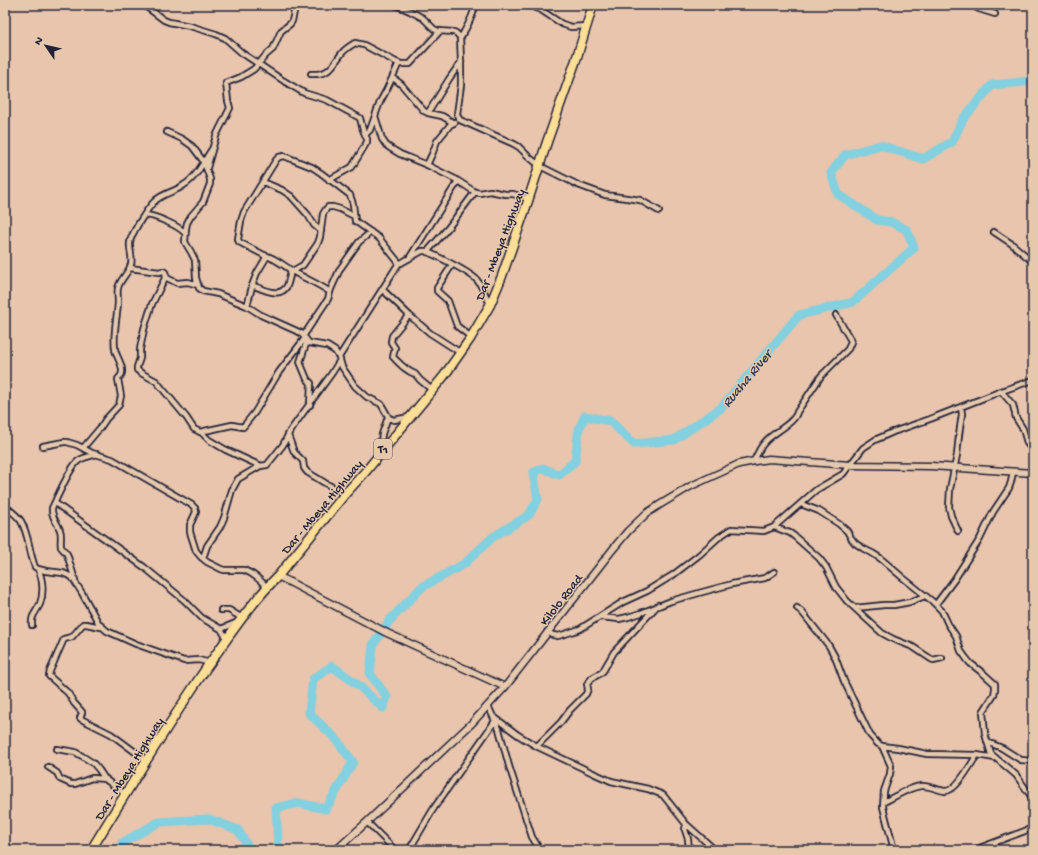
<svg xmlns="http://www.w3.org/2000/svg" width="1038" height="855" font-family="'Gochi Hand',sans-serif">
<rect width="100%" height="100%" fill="#e8c5ac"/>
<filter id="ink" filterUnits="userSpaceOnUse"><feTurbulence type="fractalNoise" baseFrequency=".025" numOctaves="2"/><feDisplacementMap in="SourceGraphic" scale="8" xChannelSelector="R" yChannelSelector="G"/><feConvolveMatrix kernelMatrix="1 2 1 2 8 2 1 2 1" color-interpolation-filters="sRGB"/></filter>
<g filter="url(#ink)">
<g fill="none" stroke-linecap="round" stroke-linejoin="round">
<path stroke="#82d0e0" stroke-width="9" d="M120 850 122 843 159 822 209 819 238 830 250 850
M276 850 278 844 276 808 298 803 326 809 353 762 336 739 309 713 313 679 332 666 358 685 383 708 387 697 370 674 373 645 390 620 422 587 464 564 493 537 529 515 538 499 533 473 543 468 559 475 575 461 579 429 585 416 610 421 634 444 674 440 721 408 799 315 853 302 914 248 907 230 891 222 877 220 838 194 831 173 845 155 880 145 923 159 952 142 963 119 992 85 1033 81"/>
<g stroke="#22223b" stroke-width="8">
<path id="street" d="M144 5 164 20 169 22 190 26 216 34 225 38 242 53 284 81 304 93 327 100 360 118 363 130 367 139V142L352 167 329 180
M396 5 410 11 423 18 434 29 438 31 454 32 456 33 460 37 461 62V85L457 114 458 117 460 120 514 144 519 147 529 157 540 166 578 185 605 195 634 199 640 200 659 211
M528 5 541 10 562 24 571 27 586 26
M971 5 979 9 995 14
M460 39C465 30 474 16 475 5
M311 74C330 75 332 66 342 53 345 49 350 46 355 43L364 45 396 62 401 64H410L440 31
M393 78 401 84 424 111 428 113 442 116 454 123
M428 113 449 79 461 62
M375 116 382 139 386 145 390 148 400 154 427 165 455 179 475 192 480 193 490 191 505 194H513L529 199
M167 132 182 139 192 146 204 162 210 179V184L203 202 191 216 187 223 186 228 185 242 191 252 195 260 196 278 199 288 203 291 218 294 247 306 261 315 301 333 309 343 327 346 335 351 339 357 342 367 355 386 367 397 381 404 389 418 394 420 409 417
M366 134 370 130 380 102 387 89 399 63
M427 165 433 152 437 141 450 125 455 122
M207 168 216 136 230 108 228 101 226 83 241 77 254 69 266 55 273 49 281 31 290 24 292 21 294 12V5
M263 182 282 190 291 196 308 215 314 225 321 231
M145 215C154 215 179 226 185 233
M994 232 1012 244 1033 262
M427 252 448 228 475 192
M264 255C276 258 284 266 294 272 306 279 319 284 330 292
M410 257 458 181
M452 265 437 288V291L448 301 457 326 471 337
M130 268 159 272 163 271 165 272 167 278 177 283 188 282 198 285
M293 271 303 265 318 243 320 237 323 214 326 209 328 207H333L340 209 354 216
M166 276 152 304 144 329 140 349V358L137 367V370L141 373 156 381 186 417 194 429 202 433 209 440 226 450 252 462 261 466
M252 285C263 289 280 299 287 286 289 281 290 275 291 270
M383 290 410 316 430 333 461 353
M247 306 253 283 257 273 266 258 264 255 239 242 238 239 241 221 244 212 276 160 279 157 284 156 312 167 321 173 350 195 353 204 355 221 379 238 399 263H401L422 251H426C440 258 465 269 476 279 482 285 486 297 490 304
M409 315 392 336 391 342 395 348 393 357C400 364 406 371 415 374L420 380 432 390
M304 335 328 299 331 289 340 269 359 242 371 232
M307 341 300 362 307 379 311 383 310 405
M339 357 399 263
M1001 391 1013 405 1016 418 1023 429 1027 443 1033 451
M200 432 232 425 243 427 255 412 279 372 305 338
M288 435 294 452 303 461 304 468 307 472 325 483 345 494
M43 446 64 442H67L77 445 92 453 112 459 192 505 195 508 196 512 190 525V532L196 551 201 557 207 562 221 569 224 570H244C254 574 260 580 267 587
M83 448 100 428 106 419 119 405 121 396 118 379C120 377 122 375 122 372 123 364 116 357 115 349 113 333 117 318 118 303 118 298 117 292 118 288 120 279 129 273 131 264 133 257 129 250 130 243 130 235 149 206 155 201 163 193 175 192 184 185 197 177 204 161 212 149
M379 454 382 434 388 417
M754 461C757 454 760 447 765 442 772 433 795 423 797 412L821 376 848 349 851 342 850 339 836 315
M55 503 144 567 184 600 202 618 221 629 227 639
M801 504 819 511 839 524 847 531 851 538 855 543 864 549 872 553 880 558 902 577 932 601 942 611 948 624 956 636 961 651 966 658 970 663 984 674 995 684V689L994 695 983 712 985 734 991 754 1016 775 1033 799
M5 506C11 511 17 515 21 521 29 535 29 552 35 567L38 569 46 571 63 573 72 577 82 593 99 624 107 631 136 644 184 661 199 660 210 663
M774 527 790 533 794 536 819 558 826 567 836 587 847 601 882 633 893 639 913 647 931 659 933 660 942 658
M958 531 951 516 949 507 950 489 957 455 959 435 962 414 961 407
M203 558 207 546 220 527 224 518 232 490 238 479 260 466 267 465 283 445 290 431 332 373 340 360
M75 580 67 554 61 547C60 542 62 535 60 530 57 522 51 517 52 508 57 498 70 467 78 461 83 457 91 456 97 454
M936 604 954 580 980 539 993 512 1009 488 1011 482 1013 472
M797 608 802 612 829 646 835 657 844 681 870 735 878 744 882 746 898 748 927 754 977 755 995 758
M855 608 884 605H894L910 602 925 596
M221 610H229L242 618
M600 617 619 619 628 617 641 613 671 601 699 593 732 584 765 578 774 572
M32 625C31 615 36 613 40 604 44 593 43 579 38 569
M101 627 86 624H83L72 637 64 639 50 671 49 676 68 693 74 703 82 712V713L80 718 81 719 111 734 146 760
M221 629 238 622
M547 632 553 635 558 636 565 634 580 629 623 602 647 591 673 575 699 555 719 537 731 529 764 531 774 527 816 490 843 474 863 448 875 440 893 432 930 419 999 392 1033 380
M488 706 499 729 509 766 532 837 540 850
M494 717 518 735 538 747 593 773 611 781 648 789 663 795 686 824 715 850
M987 742 1002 748 1021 760 1033 761
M537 746 561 722 570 710 586 694 588 689 587 684 592 678 601 673 603 671 614 652 658 605
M882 746 891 766 890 774 884 791 883 807 894 850
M57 749 75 752 82 756 93 763 99 770 105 779 125 794
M48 767 57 773 60 779 71 784H75L92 778 106 779
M884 802C895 797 909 787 921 786 929 785 937 790 945 791 956 792 971 764 977 755
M367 822 395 850
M686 824 685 830 688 839 689 850
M409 850 434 808 495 721
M977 850 982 847 1033 828"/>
</g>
<g stroke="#22223b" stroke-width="9">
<path id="secondary" d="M278 576 387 633 505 687
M336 850 367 822 472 723 505 687 613 549 628 531 647 513 661 504 691 486 726 470 739 464 755 461 769 459 850 465 931 466 1033 473"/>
</g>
<g stroke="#22223b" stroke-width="11">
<path id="highway" d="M91 850C129 788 166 727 207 667 229 636 251 603 278 576L345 494 366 471 444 376 470 339 490 305 502 276 526 207 547 142 576 60 593 5"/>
</g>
<use href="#street" stroke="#e6c9ad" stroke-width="4.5"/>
<use href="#secondary" stroke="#e6c9ad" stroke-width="6"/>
<use href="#highway" stroke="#fcde96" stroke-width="8"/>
</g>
</g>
<g text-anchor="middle" stroke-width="3" stroke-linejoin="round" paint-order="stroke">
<rect fill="#e6c9ad" stroke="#5d545d" stroke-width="1" x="374" y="439" width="18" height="20" rx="3"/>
<g font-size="12" font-weight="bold" fill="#22223b">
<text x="383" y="453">T1</text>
</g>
<g font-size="13" fill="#22223b" stroke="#e6c9ad">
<text transform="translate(499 244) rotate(-69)" y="5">Dar - Mbeya Highway</text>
<text transform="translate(321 506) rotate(-50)" y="5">Dar - Mbeya Highway</text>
<text transform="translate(560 599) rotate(-52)" y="5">Kilolo Road</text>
<text transform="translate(128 768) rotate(-58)" y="5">Dar - Mbeya Highway</text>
</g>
<g font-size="14" font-style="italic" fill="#303c54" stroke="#e6c9ad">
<text transform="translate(746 378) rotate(-50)" y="5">Ruaha River</text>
</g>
</g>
<rect width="1038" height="855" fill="none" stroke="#e6c9ad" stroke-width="20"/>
<rect x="10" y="10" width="1018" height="835" fill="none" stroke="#22223b" stroke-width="1.5" filter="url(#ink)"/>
<g transform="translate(46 46) rotate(304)" stroke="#e6c9ad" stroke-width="3" paint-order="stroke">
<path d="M0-3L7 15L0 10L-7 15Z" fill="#22223b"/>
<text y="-6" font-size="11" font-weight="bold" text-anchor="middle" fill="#22223b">N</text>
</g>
</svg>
